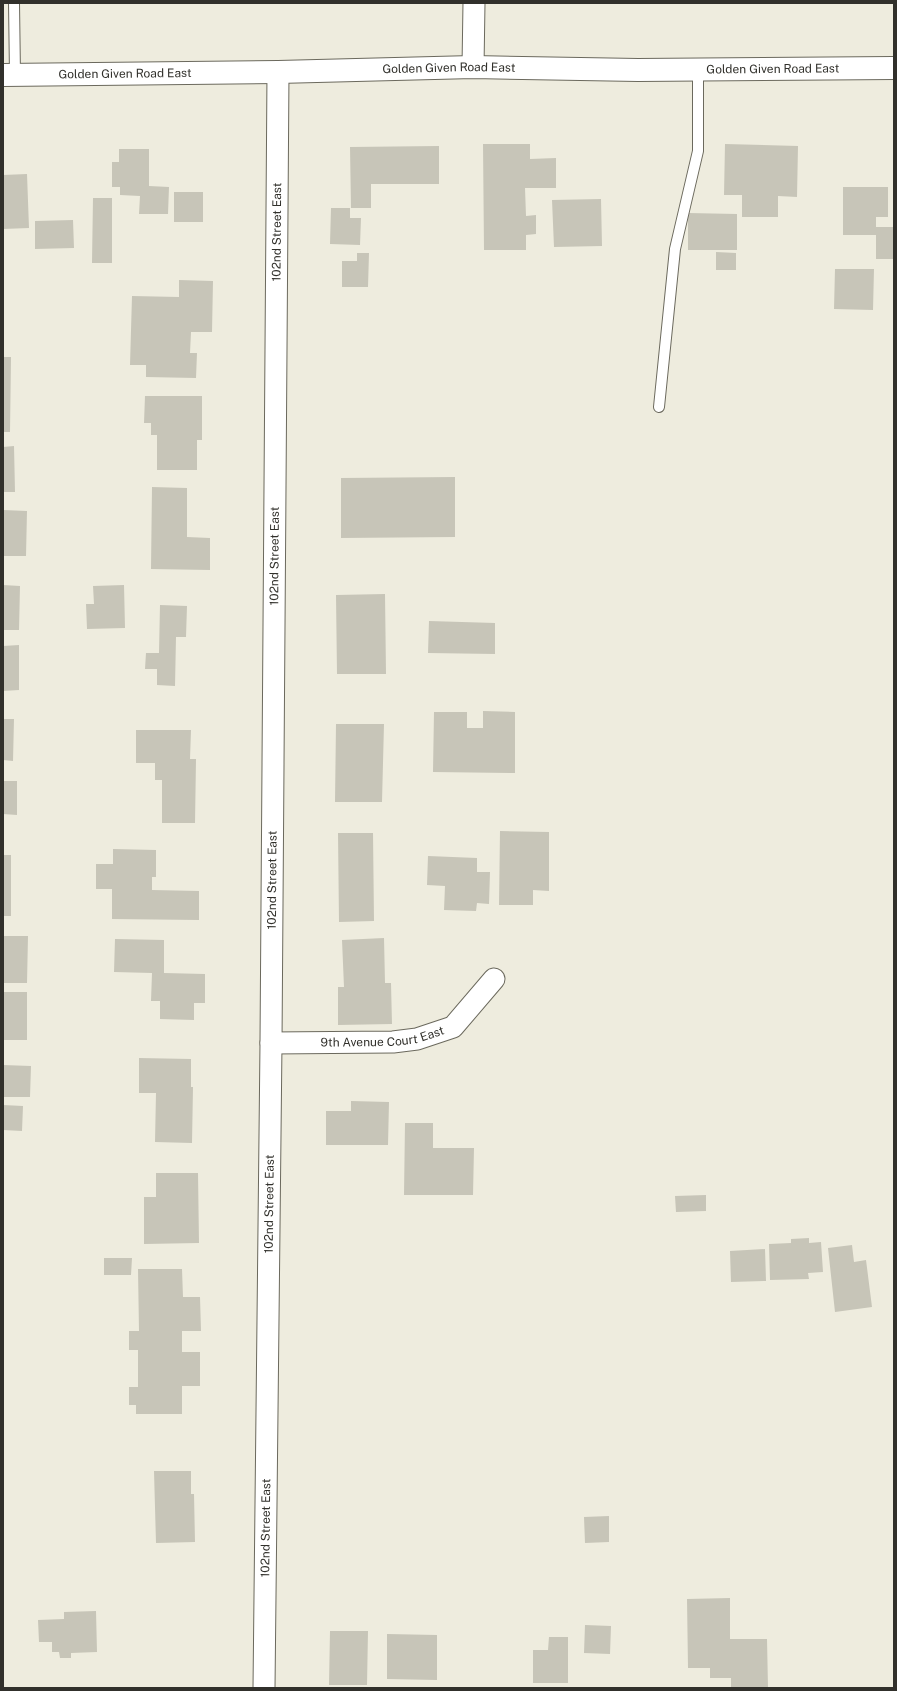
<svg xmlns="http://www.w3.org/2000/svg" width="897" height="1691" font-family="'Public Sans',sans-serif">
<rect width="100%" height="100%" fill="#eeecde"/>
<path fill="#c7c5b8" d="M483 144H530V159L556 158V188H525L526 216 536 215V234L526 235V250H484Z
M725 144 798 146 797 197 778 196V217H742V195H724Z
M439 146V184H371V208H351L350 147Z
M119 149H149V186L169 187 168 214H139L140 196 120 195V187H112V162H119Z
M27 174 29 228 3 229V175Z
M843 187H888V217H876V227H894V259H876V235H843Z
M174 192H203V222H174Z
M93 198H112V263H92Z
M601 199 602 246 554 247 552 200Z
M331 208H350V218H361L360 245 330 244Z
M688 213 737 214V250H688Z
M73 220 74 248 35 249V221Z
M716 252 736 253V270H716Z
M357 253H369L368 287H342V261H357Z
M835 269H874L873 310 834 309Z
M179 280 213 281 212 332H191L190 353H197L196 378 146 377V365H130L132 296 179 297Z
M3 357H11L10 432H3Z
M145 396H202V440H197V470H157V435H151V423H144Z
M14 446 15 492H3V447Z
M455 477V537L341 538V478Z
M152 487 187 488V537L210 538V570L151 569Z
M3 510 27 511 26 556H3Z
M3 585 20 586 19 630H3Z
M124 585 125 628 87 629 86 604H94L93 586Z
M385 594 386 674H337L336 595Z
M160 605 187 606 186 637H176L175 686 157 685V669H145L146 653H159Z
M429 621 495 623V654L428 653Z
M19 645V690L3 691V646Z
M483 711 515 712V773L433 772 434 712H467V728H483Z
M3 719H14L13 761 3 760Z
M336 724H384L382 802H335Z
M136 730H191L190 759H196L195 823H162V780H155V763H136Z
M3 781H17V815L3 814Z
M500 831 549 832V891L533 890V905H499Z
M338 833H373L374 921 339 922Z
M113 849 156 850V877H152V890L199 891V920L112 919V889H96V864H113Z
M3 855H11V916H3Z
M428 856 477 858V872H490L489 904 477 903 476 911 444 910 445 886 427 885Z
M3 936H28L27 983H3Z
M384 938 385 983H391L392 1024 338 1025V987H344L342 940Z
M115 939 164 940V973L205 974V1003H194V1020L160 1019V1001H151L152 973 114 972Z
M3 992H27V1040H3Z
M139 1058 191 1059V1087H193L192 1143 155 1142 156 1093H139Z
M3 1065 31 1066 30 1097H3Z
M351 1101 389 1102 388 1145H326V1111H351Z
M3 1105 23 1106 22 1131 3 1130Z
M405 1123H433V1148H474L473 1195H404Z
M156 1173H198L199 1243 144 1244V1197H156Z
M706 1195V1211L676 1212 675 1196Z
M809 1238V1243L821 1242 823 1272 808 1273 809 1279 770 1280 769 1244 791 1243V1239Z
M852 1245 854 1262 866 1260 872 1307 835 1312 828 1248Z
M765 1249 766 1281 731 1282 730 1251Z
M104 1258H132L131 1275H104Z
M138 1269H182L183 1297H200L201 1331H182V1352H200V1386H182V1414H136V1405H129V1387H138V1350H129V1331H139Z
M154 1471H191V1494H194L195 1542 156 1543Z
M609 1516V1542L585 1543 584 1517Z
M730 1598V1639H767L768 1688H731V1678H710V1668H688L687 1599Z
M96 1611 97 1652 71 1653V1658H60L59 1652H52V1642H39L38 1620 64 1619V1612Z
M585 1625 611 1626 610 1654 584 1653Z
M330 1631H368L367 1685H329Z
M387 1634 437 1635V1680L387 1679Z
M549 1637H568V1683H533V1650H548Z"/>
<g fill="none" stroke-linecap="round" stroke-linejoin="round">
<g stroke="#6b695d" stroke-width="12">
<path id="lane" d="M14 3 15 75
M659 407 675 249 698 151V69"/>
</g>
<g stroke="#6b695d" stroke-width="23">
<g id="street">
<path d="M473 67 474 3"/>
<path id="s1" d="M271 1043 393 1042 417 1039 453 1027 494 979"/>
<path id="s2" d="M264 1688 271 1043 278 72"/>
</g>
</g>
<g stroke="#6b695d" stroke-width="24">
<g id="secondary">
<path id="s3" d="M3 75 278 72 473 67 638 70 894 68"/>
</g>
</g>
<use href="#lane" stroke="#fff" stroke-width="10"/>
<use href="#street" stroke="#fff" stroke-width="21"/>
<use href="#secondary" stroke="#fff" stroke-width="22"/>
</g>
<g text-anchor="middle" stroke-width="3.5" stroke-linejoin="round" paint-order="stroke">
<g font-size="12" fill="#31302b" stroke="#eeecde">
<text dy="4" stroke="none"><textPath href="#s3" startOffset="446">Golden Given Road East</textPath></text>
<text dy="4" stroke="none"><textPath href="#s3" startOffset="770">Golden Given Road East</textPath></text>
<text dy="4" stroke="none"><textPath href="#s3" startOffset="122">Golden Given Road East</textPath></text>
<text dy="4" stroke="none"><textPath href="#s2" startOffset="1456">102nd Street East</textPath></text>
<text dy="4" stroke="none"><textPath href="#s2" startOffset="1132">102nd Street East</textPath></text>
<text dy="4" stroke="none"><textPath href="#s2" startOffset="808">102nd Street East</textPath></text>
<text dy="4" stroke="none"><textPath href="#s1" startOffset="112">9th Avenue Court East</textPath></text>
<text dy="4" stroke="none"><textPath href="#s2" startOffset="484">102nd Street East</textPath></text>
<text dy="4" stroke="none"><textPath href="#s2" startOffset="160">102nd Street East</textPath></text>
</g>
</g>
<rect width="897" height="1691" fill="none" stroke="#31302b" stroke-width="8"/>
</svg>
